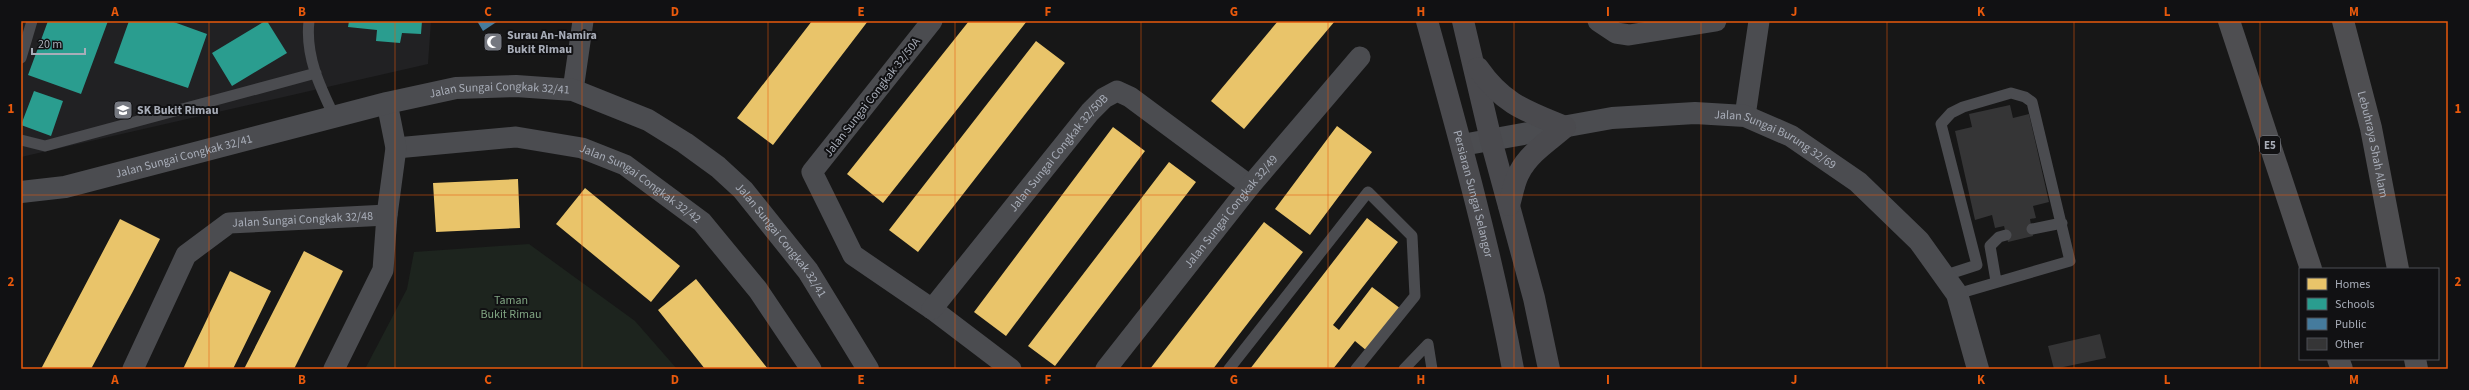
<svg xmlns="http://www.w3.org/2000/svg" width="2469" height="390" font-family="'Source Sans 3',sans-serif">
<rect width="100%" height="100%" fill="#171717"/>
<path fill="#212123" d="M21 21H431L428 64 21 157Z"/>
<path fill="#1d241e" d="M529 244 635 321 677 369H365L407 289 414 252Z"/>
<path fill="#e9c46a" d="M812 21H868L773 145 737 118Z
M969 21H1027L883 203 847 174Z
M1278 21H1335L1244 129 1211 101Z
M1036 41 1065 63 918 252 889 230Z
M1337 126 1372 152 1310 235 1275 209Z
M1113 127 1145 151 1006 336 974 312Z
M1169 162 1196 182 1055 366 1028 346Z
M518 179 520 228 436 232 433 183Z
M585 188 680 266 651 302 556 224Z
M1367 218 1398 242 1333 325 1339 330 1372 287 1401 309 1367 351 1355 341 1333 369H1250Z
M120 219 160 239 132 293 91 369H41Z
M1264 222 1303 252 1238 336 1213 369H1150Z
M304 251 343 271 294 369H244Z
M230 271 271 291 233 369H183Z
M696 279 734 326 768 369H705L658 310Z"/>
<path fill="#2a9d8f" d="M48 21H108L81 94 28 75Z
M129 21H171L207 34 188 88 114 63Z
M265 21H267L287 53 232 86 212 53Z
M349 21H422L421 34 402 33 400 43 376 41 377 30 348 27Z
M34 91 63 101 51 136 21 125Z"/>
<path fill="#457b9d" d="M477 21H498L483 31Z"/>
<path fill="#353536" d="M2010 105 2013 118 2029 114 2049 202 2033 206 2036 218 2030 219 2033 236 2008 242 2004 226 1995 228 1992 215 1975 220 1955 131 1972 127 1969 114Z
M2100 334 2106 358 2054 369 2048 346Z"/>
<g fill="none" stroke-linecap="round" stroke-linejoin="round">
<path stroke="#4b4c50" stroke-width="11" d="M309 21C305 56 320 87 335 118
M21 58 32 21
M21 140 45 146 316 73
M2032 229 2062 223
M1943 276 1977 265 1941 124 1951 113 1963 107 2011 93 2025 97 2032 102 2070 261 1957 294
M1996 281 1990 246 1999 237 2006 235
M1229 369 1368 192 1412 236 1415 296 1356 369
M1404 369 1428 344 1432 369"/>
<g stroke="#4b4c50" stroke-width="21">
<path d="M932 21 812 172 853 255 932 309 1011 369"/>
<path d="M1598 21 1616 33 1629 35 1716 21"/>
<path d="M573 90 583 21"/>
<path d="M1745 116 1759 21"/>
<path id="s1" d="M396 148 516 137 582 148 625 165 702 222 758 290 811 369"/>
<path id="s2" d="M932 309 1090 112 1104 98 1117 91 1130 97 1250 186"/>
<path id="s3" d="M133 369 186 255 229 223 387 215"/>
<path d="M334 369 383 270 387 215 396 148 387 103"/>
<path id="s4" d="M1106 369 1250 186 1360 57"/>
</g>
<g stroke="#4b4c50" stroke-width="22">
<path id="s5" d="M1462 145 1612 118 1695 113 1745 116 1791 136 1858 182 1919 241 1957 294 1978 369"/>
<path id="s6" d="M21 192 65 187 387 103 456 88 516 86 573 90 648 120 685 143 718 167 743 190 808 271 868 369"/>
</g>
<g stroke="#4a4a4e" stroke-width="22">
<path id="s7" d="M1427 21C1459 136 1491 251 1513 369"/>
<path d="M1463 21 1491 140 1534 298 1549 369"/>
<path d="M1478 68C1503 104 1526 111 1565 127 1549 141 1529 153 1519 173 1514 182 1512 195 1509 205"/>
</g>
<g stroke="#4e4e51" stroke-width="22">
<path d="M2229 21 2311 269"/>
<path id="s8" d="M2343 21 2371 128 2398 269"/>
<path d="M2338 359 2342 369"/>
<path d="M2415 359 2417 369"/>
</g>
</g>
<path fill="none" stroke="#e8590c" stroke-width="1" stroke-opacity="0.55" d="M209 21V369M395 21V369M582 21V369M768 21V369M955 21V369M1141 21V369M1328 21V369M1514 21V369M1701 21V369M1887 21V369M2074 21V369M2260 21V369M21 195H2448"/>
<defs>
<g id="mosque-square" transform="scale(1)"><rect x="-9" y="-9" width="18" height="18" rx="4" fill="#757880" stroke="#111113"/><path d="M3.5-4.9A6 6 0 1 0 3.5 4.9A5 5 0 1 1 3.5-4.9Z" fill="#fff"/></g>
<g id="school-square" transform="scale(1)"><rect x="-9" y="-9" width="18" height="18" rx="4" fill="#757880" stroke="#111113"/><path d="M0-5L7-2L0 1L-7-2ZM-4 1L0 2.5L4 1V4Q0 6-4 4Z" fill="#fff"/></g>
</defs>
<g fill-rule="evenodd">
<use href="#mosque-square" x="493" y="42"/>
<use href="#school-square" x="123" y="110"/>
</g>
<g text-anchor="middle" stroke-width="4" stroke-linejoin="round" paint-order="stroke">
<rect fill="#111113" stroke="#7b7e86" stroke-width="1" x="2260" y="136" width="20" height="18" rx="3"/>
<g font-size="11" font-weight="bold" fill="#a8adb8">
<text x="2270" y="149">E5</text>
</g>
<g font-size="12" font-weight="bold" fill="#a8adb8" stroke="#111113" text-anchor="start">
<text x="507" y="39">Surau An-Namira<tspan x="507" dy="14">Bukit Rimau</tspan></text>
<text x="137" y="114">SK Bukit Rimau</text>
</g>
<g font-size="12" fill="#a8adb8" stroke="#111113">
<text dy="4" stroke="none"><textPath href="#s6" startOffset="491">Jalan Sungai Congkak 32/41</textPath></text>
<text transform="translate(872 97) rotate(-52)" y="4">Jalan Sungai Congkak 32/50A</text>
<text dy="4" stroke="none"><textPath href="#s5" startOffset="322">Jalan Sungai Burung 32/69</textPath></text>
<text dy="4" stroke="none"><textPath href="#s8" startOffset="127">Lebuhraya Shah Alam</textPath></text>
<text dy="4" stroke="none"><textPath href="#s2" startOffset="201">Jalan Sungai Congkak 32/50B</textPath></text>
<text dy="4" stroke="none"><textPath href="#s6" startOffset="167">Jalan Sungai Congkak 32/41</textPath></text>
<text dy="4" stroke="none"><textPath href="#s1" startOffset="256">Jalan Sungai Congkak 32/42</textPath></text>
<text dy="4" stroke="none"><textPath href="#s7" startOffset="179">Persiaran Sungai Selangor</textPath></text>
<text dy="4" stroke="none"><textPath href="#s4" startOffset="201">Jalan Sungai Congkak 32/49</textPath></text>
<text dy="4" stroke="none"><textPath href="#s3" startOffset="253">Jalan Sungai Congkak 32/48</textPath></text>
<text dy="4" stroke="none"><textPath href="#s6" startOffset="827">Jalan Sungai Congkak 32/41</textPath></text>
</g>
<g font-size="12" fill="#7fa381" stroke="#111113">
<text x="511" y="304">Taman<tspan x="511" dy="14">Bukit Rimau</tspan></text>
</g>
</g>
<rect width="2469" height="390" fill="none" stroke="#111113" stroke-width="44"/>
<rect x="2299" y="268" width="140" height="92" fill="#111113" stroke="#4d4f55"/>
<rect x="2307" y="278" width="20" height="12" fill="#e9c46a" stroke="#4d4f55"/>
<text x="2335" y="288" font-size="12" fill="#a8adb8">Homes</text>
<rect x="2307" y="298" width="20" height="12" fill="#2a9d8f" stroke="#4d4f55"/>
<text x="2335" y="308" font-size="12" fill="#a8adb8">Schools</text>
<rect x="2307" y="318" width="20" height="12" fill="#457b9d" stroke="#4d4f55"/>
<text x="2335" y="328" font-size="12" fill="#a8adb8">Public</text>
<rect x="2307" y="338" width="20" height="12" fill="#353536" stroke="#4d4f55"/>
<text x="2335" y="348" font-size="12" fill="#a8adb8">Other</text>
<path d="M32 48v6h53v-6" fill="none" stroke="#a8adb8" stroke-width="2"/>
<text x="38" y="48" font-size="12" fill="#a8adb8" stroke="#111113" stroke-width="3" paint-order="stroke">20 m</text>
<rect x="22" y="22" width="2425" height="346" fill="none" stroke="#e8590c" stroke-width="1.5"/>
<g font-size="13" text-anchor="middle" font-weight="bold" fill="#e8590c">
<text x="115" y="16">A</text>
<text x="302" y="16">B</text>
<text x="488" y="16">C</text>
<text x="675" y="16">D</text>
<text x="861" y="16">E</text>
<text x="1048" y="16">F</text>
<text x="1234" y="16">G</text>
<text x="1421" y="16">H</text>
<text x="1608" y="16">I</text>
<text x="1794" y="16">J</text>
<text x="1981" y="16">K</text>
<text x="2167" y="16">L</text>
<text x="2354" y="16">M</text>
<text x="11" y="113">1</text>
<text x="2458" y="113">1</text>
<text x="11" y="286">2</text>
<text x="2458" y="286">2</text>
<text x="115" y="384">A</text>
<text x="302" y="384">B</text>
<text x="488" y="384">C</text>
<text x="675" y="384">D</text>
<text x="861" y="384">E</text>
<text x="1048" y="384">F</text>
<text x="1234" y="384">G</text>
<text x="1421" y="384">H</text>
<text x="1608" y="384">I</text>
<text x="1794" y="384">J</text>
<text x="1981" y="384">K</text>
<text x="2167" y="384">L</text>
<text x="2354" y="384">M</text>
</g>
</svg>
